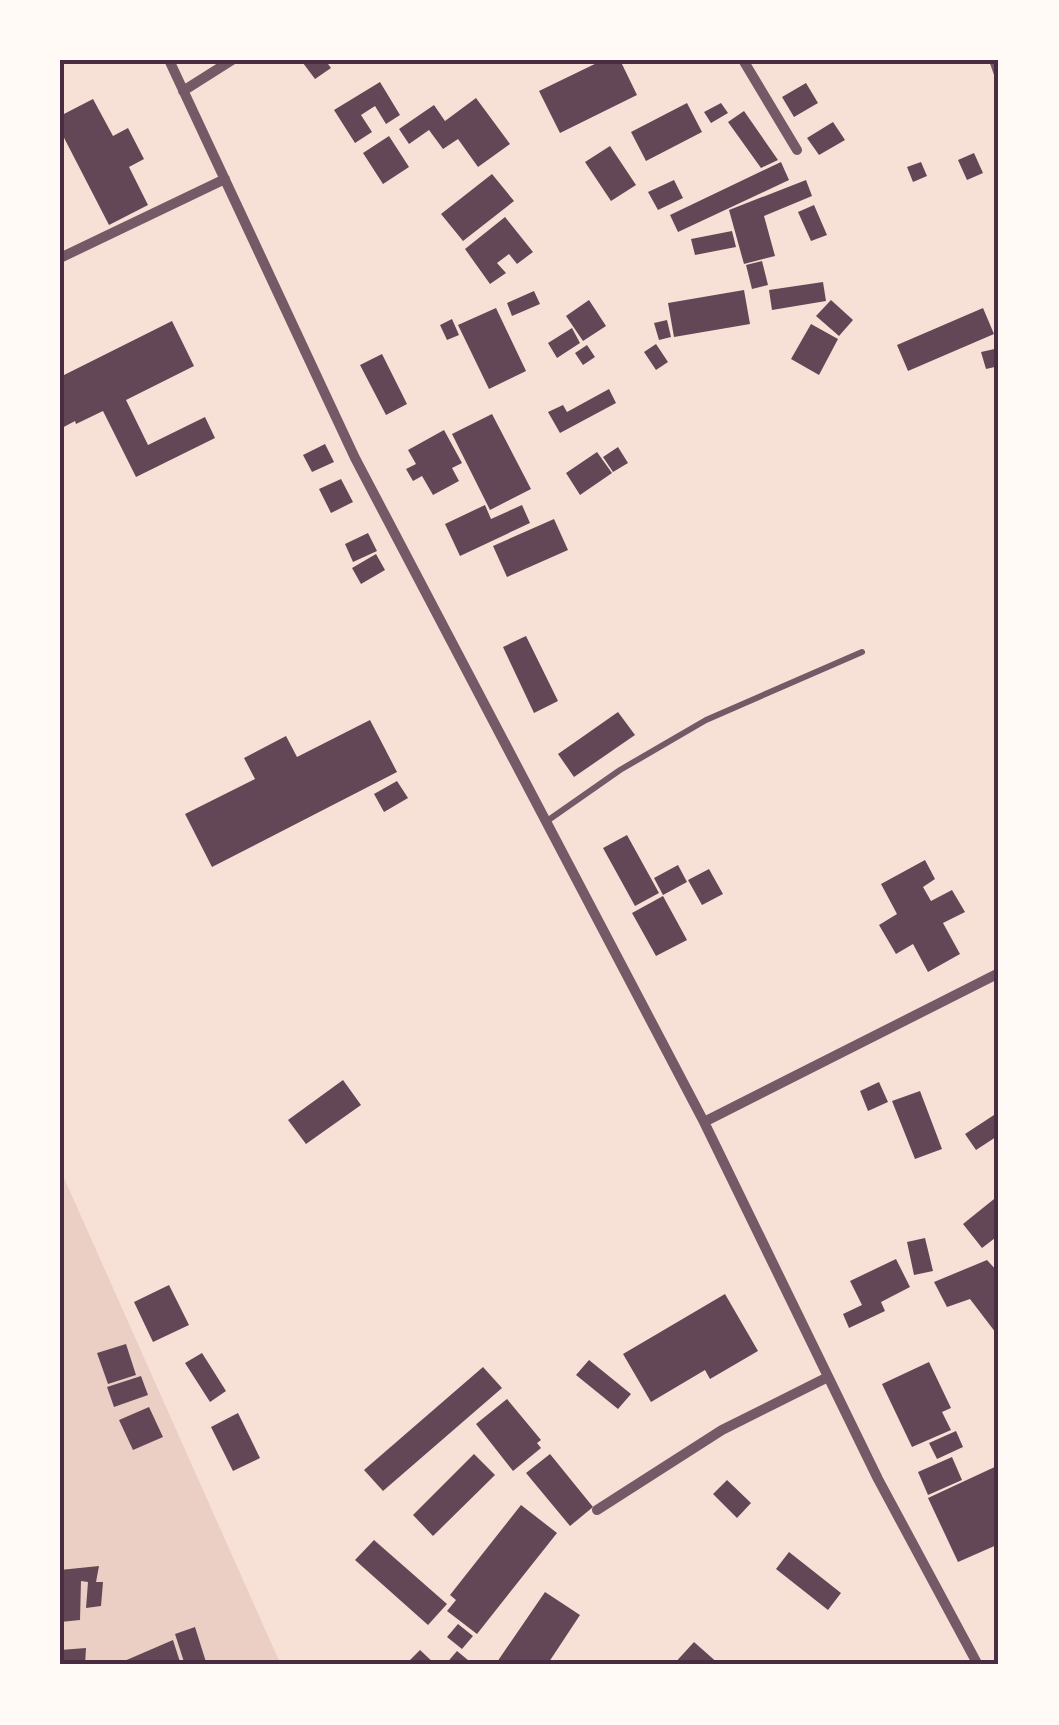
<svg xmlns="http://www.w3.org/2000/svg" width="1059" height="1725" font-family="Rubik,sans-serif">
<rect width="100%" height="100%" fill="#f7e1d7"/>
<path fill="#ebcfc5" d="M60 1169 281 1665H60Z"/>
<path fill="#644757" d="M307 60H325L331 68 315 79 303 63Z
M603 60H620L637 95 560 133 539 91Z
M380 82 400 115 386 124 375 106 361 115 372 132 355 143 334 110Z
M806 83 818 103 794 117 782 97Z
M476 98 510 144 478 167 458 139 443 149 429 130 409 144 399 129 434 105 445 121Z
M93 99 113 136 128 128 144 159 129 167 148 205 109 225 60 130V116Z
M687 103 702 132 646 161 631 132Z
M721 103 728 113 711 123 704 112Z
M744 111 778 160 761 168 728 122Z
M833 122 845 140 819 155 807 138Z
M389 136 409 167 383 184 363 153Z
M610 146 636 185 611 201 585 162Z
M974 153 983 173 967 180 958 160Z
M781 162 789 180 678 232 670 215Z
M921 162 927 176 913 182 907 167Z
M492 174 514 201 463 241 441 214Z
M674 180 683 198 658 210 648 192Z
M806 180 812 196 764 216 775 256 744 264 729 210Z
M814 205 827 235 811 241 798 212Z
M505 217 533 252 517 264 509 254 497 263 506 273 490 284 465 249Z
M732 231 736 247 695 255 691 239Z
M762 261 768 285 752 289 746 265Z
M823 282 826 301 772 310 769 290Z
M744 290 750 324 674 337 668 303Z
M534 291 540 304 512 316 507 303Z
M589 300 606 326 583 341 566 316Z
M831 300 853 320 839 336 816 316Z
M496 308 526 371 489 389 458 325Z
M983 308 994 334 908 371 897 345Z
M452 319 459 335 447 340 440 325Z
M667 320 671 337 659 340 654 323Z
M172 321 194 366 126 400 148 445 205 417 215 438 136 477 103 411 76 424 75 421 60 429V377Z
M811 324 838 339 819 375 791 359Z
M572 328 580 343 557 358 548 343Z
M656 344 668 362 656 370 644 352Z
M587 345 595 357 583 365 575 353Z
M999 348V366L986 369 981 352Z
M382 354 407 404 386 415 360 365Z
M609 389 616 403 560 433 548 412 563 405 567 412Z
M492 414 531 489 490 510 452 434Z
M444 430 462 463 452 468 459 481 433 495 422 476 413 481 406 469 416 464 408 450Z
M325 444 334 462 312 472 303 455Z
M618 447 628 463 613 472 603 457Z
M597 452 612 473 580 495 566 473Z
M341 479 353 502 331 513 319 489Z
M485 505 491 519 522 505 530 523 460 556 445 524Z
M554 519 568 550 507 577 493 546Z
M368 533 377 551 353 562 345 544Z
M376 554 385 570 361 584 352 568Z
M526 636 558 701 534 713 503 647Z
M618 712 635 735 574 777 558 754Z
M370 720 397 772 212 867 185 814 255 779 244 758 286 736 297 757Z
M397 781 408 798 384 812 374 794Z
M627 835 659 893 635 906 603 848Z
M925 860 935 879 923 887 931 901 952 890 965 912 943 923 960 954 928 972 913 944 896 954 879 925 897 914 881 884Z
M678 865 687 882 663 895 654 878Z
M709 869 723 894 702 905 688 880Z
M663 896 687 940 656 956 632 913Z
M343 1080 361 1105 306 1144 288 1120Z
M879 1082 888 1102 868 1111 860 1091Z
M920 1091 942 1149 915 1159 892 1101Z
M994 1115 999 1123V1135L976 1150 965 1134Z
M999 1195V1235L982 1248 963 1224Z
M925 1238 933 1271 914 1275 907 1242Z
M896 1259 910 1287 881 1302 885 1311 849 1328 843 1314 862 1305 850 1281Z
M987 1260 999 1273V1337L970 1299 947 1307 934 1282Z
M169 1285 189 1325 153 1342 134 1302Z
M725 1294 758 1351 710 1379 705 1370 651 1402 623 1354Z
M126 1344 136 1375 108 1384 97 1353Z
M202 1353 226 1391 210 1402 185 1363Z
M589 1360 631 1394 618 1409 576 1375Z
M929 1362 951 1408 942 1412 951 1430 912 1447 882 1384Z
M483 1367 502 1388 383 1491 364 1470Z
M141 1376 148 1395 114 1407 107 1387Z
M507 1399 541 1440 537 1443 541 1448 513 1471 476 1424Z
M149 1407 163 1437 133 1450 119 1420Z
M238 1413 260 1458 233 1471 211 1427Z
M956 1431 963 1447 937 1459 929 1443Z
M474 1454 495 1475 433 1536 413 1515Z
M550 1454 593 1507 570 1526 526 1473Z
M952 1457 962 1480 928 1495 918 1472Z
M999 1465V1544L958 1562 928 1498Z
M727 1480 751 1503 737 1518 713 1494Z
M521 1505 557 1533 477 1634 447 1611 456 1600 450 1595Z
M374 1540 447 1604 428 1625 355 1560Z
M789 1552 841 1593 828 1610 776 1569Z
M99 1566 96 1582H103L101 1606 86 1608 88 1582 81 1581 80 1620 60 1622V1570Z
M545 1592 580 1615 547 1665H495Z
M458 1624 473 1636 462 1649 447 1637Z
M195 1627 206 1662 185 1665 175 1634Z
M173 1640 181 1665H115Z
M694 1642 720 1665H673Z
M86 1648 85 1665H60V1650Z
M420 1650 436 1665H405Z
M457 1651 474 1665H445Z"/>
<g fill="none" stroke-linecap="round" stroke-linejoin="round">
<path stroke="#755966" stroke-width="6" d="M547 821 620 770 706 720 862 652"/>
<path stroke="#755966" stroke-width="10" d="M169 60 355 458 704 1122 878 1479 978 1665
M743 60 797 150
M994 60 999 74
M183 91 232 60
M60 258 225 179
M704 1122 999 973
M597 1510 722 1430 828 1377"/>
</g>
<rect width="1059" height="1725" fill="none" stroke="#fffaf5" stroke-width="125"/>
<rect x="62" y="62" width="934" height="1600" fill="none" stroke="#4a2c40" stroke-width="4"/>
</svg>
